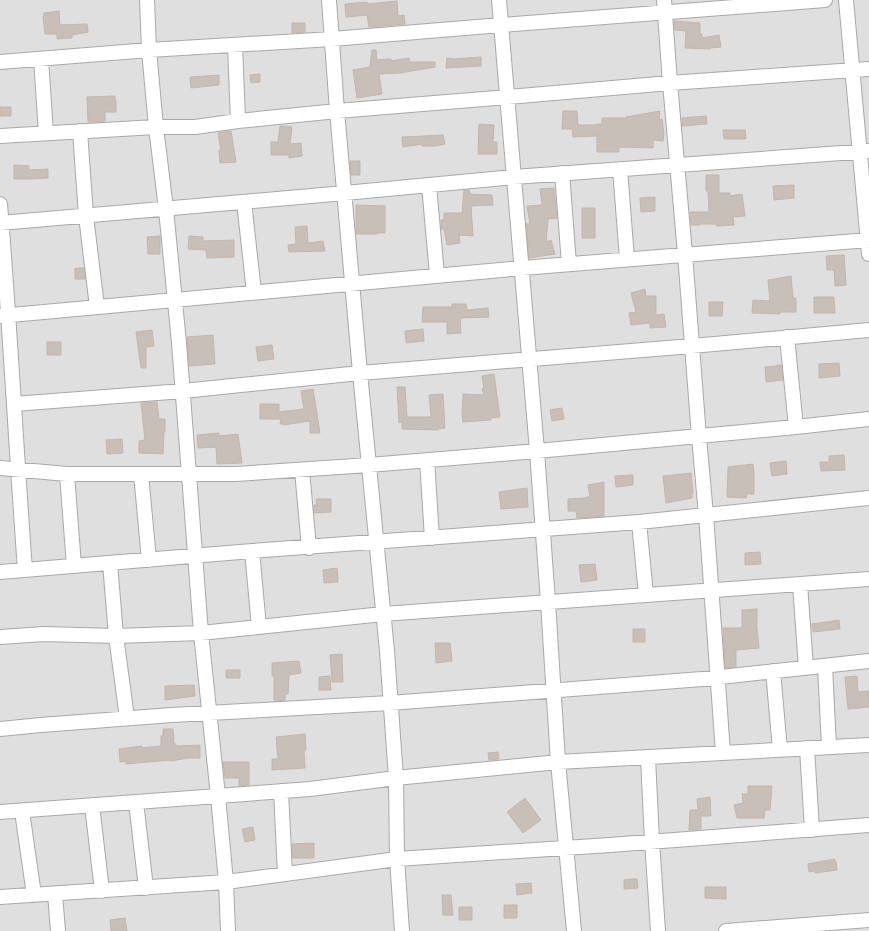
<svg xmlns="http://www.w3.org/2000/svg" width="869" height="931" font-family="Quicksand,sans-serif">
<rect width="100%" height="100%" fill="#f2efe9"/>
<path fill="#e0dfdf" d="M0 0H869V931H0Z"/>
<path fill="#c7bfb8" stroke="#c4b6ab" d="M397 1 398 16 404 15 405 24 369 27 367 15 346 17 345 4 367 2V4Z
M59 11 60 25 87 24 88 32 72 35V38L57 39V34H45L43 16H44V13Z
M674 21 700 23V34H702V38L719 35 721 47 710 48V49L685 48 686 31 675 30Z
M292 23H305V32L292 33Z
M372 50H376L377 60 391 59V61L409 58 410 62H435V67L400 73 379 74 382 94 357 98 353 70 370 67Z
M481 57V66L446 68 447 58 453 59Z
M260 74V82L251 83 250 75Z
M219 75V85L191 88 190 77Z
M115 96V100H116V112H105V121L88 122 87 97Z
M0 107H11V116H0Z
M563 111H577L578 125H596V124H602V118H626V117L660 111 659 120 662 119 664 133 663 141 653 140V148L619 147V152H597V136L573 137 572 129H562Z
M706 116 707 124 682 126V118Z
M479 124 494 125 493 142H497V154H478Z
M280 126 292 127 290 144 301 143 302 156 289 158V155H271V142H278Z
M723 130H745L746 139H724Z
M231 131 236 162 220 163 219 150H221L218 133Z
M443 135 445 144 436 146H422V144L403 147 402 137Z
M350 161H360V175H351Z
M14 165 29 166V170L48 169V178L29 179H14Z
M706 175H719V193H730V196L742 194 745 216 733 217 734 225 717 226 716 224H700V225H691L690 212H709L708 191H706Z
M794 185V198L774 200 773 186Z
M554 188 557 218 548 219 546 242 551 240 555 254 529 258 526 224H530L527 206 542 205 540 189Z
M464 190H469L470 194 492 195 493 205 471 206 473 236 459 235 460 243 447 245 444 229H441V220L444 219V213H462Z
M655 197V211L641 212 640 198Z
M356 205 385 206V233H377V234H356Z
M582 208H595V238H582Z
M307 226 308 243 323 241 325 251 289 252 288 245 296 244 295 227Z
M160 236V254H148L147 237Z
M189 236 203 237V241L234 240V257L207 258 206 250 188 249Z
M844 255 846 285 835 286 834 270H827L826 256Z
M75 268H84L85 279H75Z
M791 276 793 298H796V312H780V314L752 313 753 300 770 301 768 280Z
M645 289 646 296H656V315L664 314 666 327 650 328V323L631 325 629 313 636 312 631 293Z
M814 297H834L835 313H814Z
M709 302H723L722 316H709Z
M452 304H466L467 310 488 308 489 317 460 318 461 333 447 334V322H422L423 307H452Z
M423 329 424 341 406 343 405 331Z
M152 330 154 346 146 347V368H141L136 332Z
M213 335 215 364 189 366 187 337Z
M47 342H61V355H47Z
M272 345 274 359 258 361 256 347Z
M839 363 840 376 819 378V364Z
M777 365H781L783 381 782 380 766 382 765 367 777 366Z
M494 374 500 417 491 418V420L463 422 462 413 463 394 484 395 482 389H484L482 376Z
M397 387H405L407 417H431L429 395 443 394 445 428 438 429V430L402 429V422L399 423Z
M313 389 320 433H310V421L283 425V424H280L281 419H260V404H279V412L304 409 301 391Z
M157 402 159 419H165V432H164L163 454 139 453V441L145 440 141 403Z
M562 408 564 419 552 421 550 410Z
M219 433V436L238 434 242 463 217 464 216 447 198 448 197 435Z
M122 439 123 453 107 454 106 440Z
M844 455 845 470 821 471 820 462H829V456Z
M786 461 787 474 772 476 770 463Z
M753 464 754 475V494H747L746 498 727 497 728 467Z
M691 473 693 493H692V498L666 503 663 476Z
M633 475V485L616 487 615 476Z
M604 482V516L577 518 576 511H568V499L586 498V497H590L588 485Z
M527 488 528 507 501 509 499 492Z
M316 499H331V512L314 513V505H317Z
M760 552 761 564 745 565V553Z
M595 564 597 580 581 582 579 565Z
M337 568 338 582 324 583 323 570Z
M757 609V628L759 648 736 650V667L725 668 723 628H742V610Z
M839 620 840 629 813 632 812 624Z
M633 629H645V642H633Z
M435 643H450L452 661 436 663Z
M342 654 343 682H332L330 655Z
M299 661 301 673 289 675 288 694H285V700L274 701V676H272V663Z
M226 670H240V678H226Z
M330 676 331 690H319V677Z
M857 676 858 692 869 691V707L848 709 845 677Z
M194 685 195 696 165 700V686Z
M163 729H173L174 744H176V746L200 745V758H189L171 761V760L126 764V761L120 762 119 749 142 746V748L161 746V736H163Z
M305 734 306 750H304L305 768 272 770V759H278L276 737Z
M498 752 499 759 489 760 488 753Z
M223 762H249V785L239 786V778H225Z
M748 786H772L770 810H765L764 818H737L734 805 743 803 742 794H748Z
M710 797 711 816H701V829L689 830 690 810H698L697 799Z
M525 798 541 820 523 833 507 812Z
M253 827 255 840 245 842 242 829Z
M314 843V858H293L292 844Z
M835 859V862H836L837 870 815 873 814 871 809 872 808 864Z
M633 879H637L638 888 624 889V880Z
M531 883 532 893 517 895 516 884Z
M705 887H726V899L705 898Z
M442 895H451L453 915H443Z
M504 905H517V918H504Z
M459 907H472V920H459Z
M125 918 127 931H111L110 920Z"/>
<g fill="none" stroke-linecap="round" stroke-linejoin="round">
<g stroke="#a9a9a9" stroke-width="16">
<path id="minor" d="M329 0 337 111 360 373 387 651 396 778 397 859 402 931
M499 0 537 451 548 602 558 762 574 931
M664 0 670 83 685 254 699 437 706 515 723 753
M846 0 869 254
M235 45 238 121
M41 59 46 133
M0 62 149 50 332 39 501 25 825 0
M80 131 86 216 97 307
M0 136 156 127H195L238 121 337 111 508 97 670 83 869 69
M620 169 627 259
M562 173 569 264
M429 185 437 275
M244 202 254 292
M0 204C10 326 16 448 25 570
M0 223 345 193 514 177 869 151
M0 316 522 268 869 240
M787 337 796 427
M14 404 183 391 360 373 692 346 869 330
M427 460 432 538
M0 468 67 474H236L369 465 537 451 796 427 869 419
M302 470 309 548
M67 474 74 566
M141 474 149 560
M639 522 646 595
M252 551 259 627
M110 563 116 636 127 718
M0 572 252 551 639 522 869 498
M800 584 806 668
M0 637 44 634 116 636 201 633 383 614 869 579
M825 666 829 747
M773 671 780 750
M0 729 41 725 172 715 390 703 702 679 869 661
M807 748 812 830
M648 758 652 841 658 931
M281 791 285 874
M136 802 146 888
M92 805 102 891
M22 811 34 895
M0 812 218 796 201 633 179 343 166 209 156 127 149 50 147 0
M55 894 58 931
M0 897 226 882 397 859 610 845 869 825
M228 931 226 882 218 796 310 789 396 778 558 762 869 745
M726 931 869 920"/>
</g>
<use href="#minor" stroke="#fff" stroke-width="14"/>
</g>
</svg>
